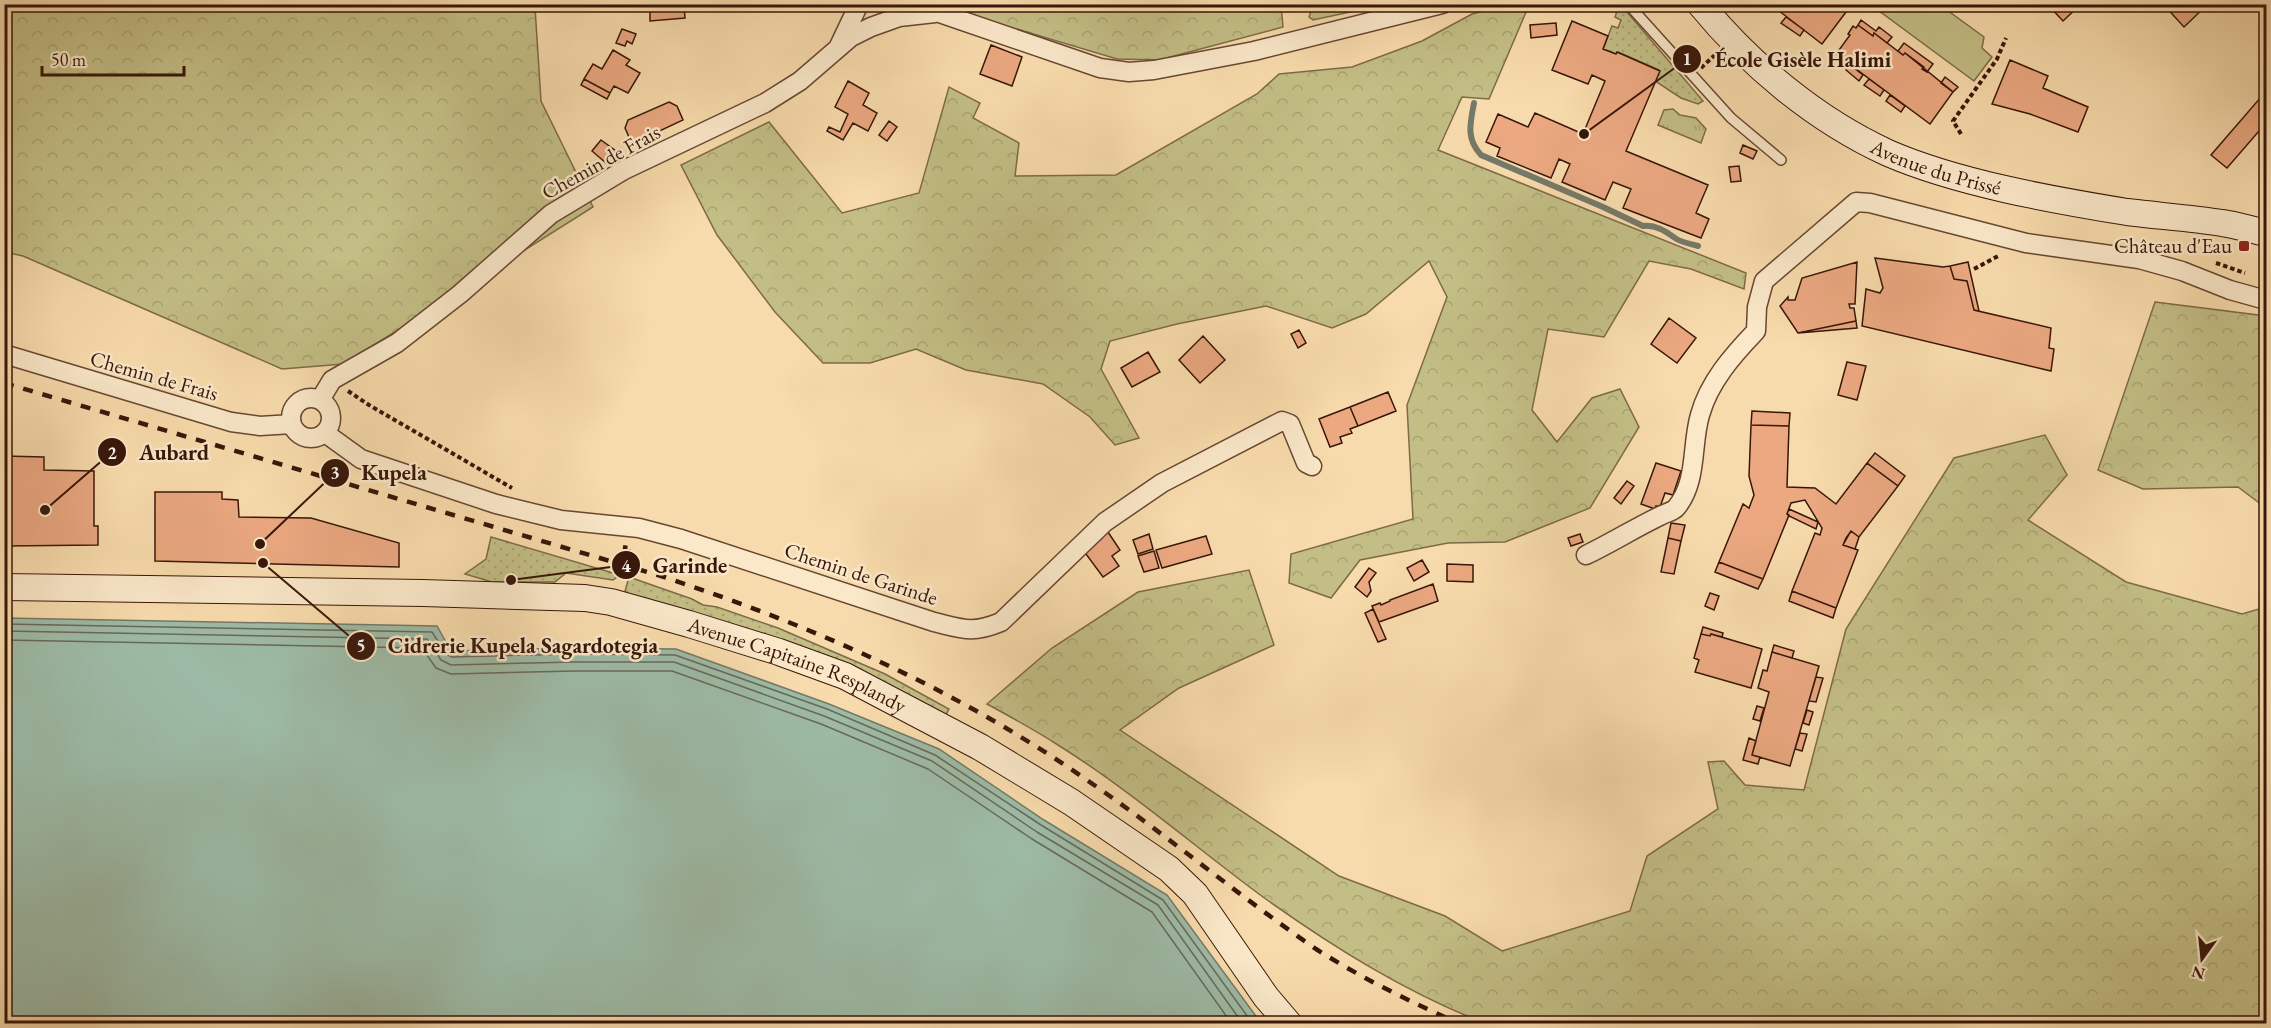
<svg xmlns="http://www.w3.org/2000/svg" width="2271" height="1028" font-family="'EB Garamond',serif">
<defs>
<pattern id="grass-dots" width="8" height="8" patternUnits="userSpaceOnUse" patternTransform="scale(1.5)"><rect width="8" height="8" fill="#c3be85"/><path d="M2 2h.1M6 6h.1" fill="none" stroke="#a8a372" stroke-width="1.8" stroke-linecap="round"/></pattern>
<pattern id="forest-crowns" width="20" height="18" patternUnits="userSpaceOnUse" patternTransform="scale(1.5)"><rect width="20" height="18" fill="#c3be85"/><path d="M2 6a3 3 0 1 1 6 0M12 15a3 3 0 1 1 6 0" fill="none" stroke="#a8a372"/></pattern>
<pattern id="park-tufts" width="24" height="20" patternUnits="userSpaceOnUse" patternTransform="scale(1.5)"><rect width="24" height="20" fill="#c3be85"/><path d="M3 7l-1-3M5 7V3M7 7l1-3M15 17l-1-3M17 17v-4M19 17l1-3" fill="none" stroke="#a8a372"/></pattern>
</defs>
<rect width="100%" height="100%" fill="#f8dbac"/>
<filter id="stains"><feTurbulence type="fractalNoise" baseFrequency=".00333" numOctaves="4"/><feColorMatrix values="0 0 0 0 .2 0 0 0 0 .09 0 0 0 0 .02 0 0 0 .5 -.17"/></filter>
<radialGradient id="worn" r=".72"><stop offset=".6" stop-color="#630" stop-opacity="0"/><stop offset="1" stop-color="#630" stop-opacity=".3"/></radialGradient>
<path fill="url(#grass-dots)" stroke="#7e6a47" stroke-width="1.5" d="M1607 5H1621L1703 101 1698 104 1681 98 1655 81 1659 70 1618 52 1616 54 1603 49 1612 26 1618 28 1621 20 1615 17 1618 8Z
M491 537 620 575 613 580 566 573 555 582H492L465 574 486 559Z
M629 577 692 599 703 605 717 607 778 628 885 674 949 709 945 716 624 595Z"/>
<path fill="url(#forest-crowns)" stroke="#7e6a47" stroke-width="1.5" d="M1510 4 1529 5 1489 99 1462 97 1438 150 1746 273 1744 289 1691 269 1649 261 1604 337 1548 329 1532 410 1557 442 1592 398 1620 389 1639 427 1590 508 1505 542 1448 543 1360 560 1331 598 1289 583 1291 554 1413 519 1407 405 1447 297 1429 261 1366 314 1332 328 1266 306 1177 324 1110 341 1101 369 1139 438 1115 445 1090 417 1043 384 966 370 916 349 870 363H823L775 312 717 235 681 165 769 122 842 213 919 193 949 87 980 103 973 118 1019 143 1015 176 1116 175 1257 94 1279 74 1352 67 1422 41 1472 14Z
M5 5H541L535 7 541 101 593 207 344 364 282 369 23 256 5 252Z
M964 5H1281L1283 27 1159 60 1117 59 973 16Z
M1313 5V4L1383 5 1313 20 1309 17Z
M2155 302 2266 316V508L2238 487 2143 489 2098 470Z
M2045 435 2067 475 2028 520 2126 582 2242 614 2266 607V1023H1484C1405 992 1333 947 1263 897 1195 847 1130 790 1058 745 1035 730 1011 717 987 704L1052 648 1138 592 1249 570 1274 645 1179 688 1120 730 1339 876 1445 916 1502 951 1630 911 1647 856 1718 809 1708 762 1724 761 1745 785 1804 790 1846 629 1954 458Z"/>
<path fill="url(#park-tufts)" stroke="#7e6a47" stroke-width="1.5" d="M1673 109 1680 115 1696 118 1706 129 1701 143 1658 125 1664 110Z"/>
<path fill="#c3be85" stroke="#7e6a47" stroke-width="1.5" d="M1871 5H1940L1984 37 1982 48 1992 57 1974 81Z"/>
<path fill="#9dbba7" stroke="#757968" stroke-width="1.5" d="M5 618 437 626 451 651 574 648 676 649 829 704 939 749 1044 820 1167 895 1261 1023H5Z"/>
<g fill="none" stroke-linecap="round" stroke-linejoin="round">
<path stroke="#6a6858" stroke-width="1.5" d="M4 624 432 632 446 654 452 657 574 654 675 655 827 709 935 755 1041 825 1163 900 1253 1024
M4 631 427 639 441 660 451 665 575 662H674L824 716 932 761 1037 832 1158 905 1243 1024
M4 640 422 648 436 668 451 674 575 671H672L821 724 928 769 1032 839 1152 912 1232 1024"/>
<path stroke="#757968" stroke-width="6" d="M1474 103C1470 124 1466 139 1481 155L1603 207 1643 226C1655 224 1666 231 1675 238 1680 242 1691 244 1698 246"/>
</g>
<path fill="#eba881" stroke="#381609" stroke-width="1.5" d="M1770 4H1837L1846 12 1822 44Z
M2042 4H2081L2063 21 2048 5 2045 7Z
M2163 4H2208L2184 27Z
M684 6 685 18 650 21V8Z
M1786 17 1804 30 1800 36 1781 23Z
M1861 20 1876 31 1879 27 1892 37 1887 43 1874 33 1873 36 1858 25Z
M1572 21 1608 36 1603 49 1616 54 1617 52 1660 71 1626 151 1708 185 1696 213 1709 219 1701 238 1623 208 1631 189 1613 182 1605 200 1562 182 1570 164 1559 159 1551 178 1497 156 1500 148 1486 142 1498 114 1528 127 1535 113 1583 134 1605 81 1592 75 1588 84 1552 70Z
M1556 23 1557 35 1531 38 1530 25Z
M1858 25 1873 36 1874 33 1903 55 1905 53 1953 92 1930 124 1836 54 1850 35 1848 34 1853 26 1856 28Z
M622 29 636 34 632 44 627 41 625 46 616 43Z
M1904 43 1933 64 1927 72 1922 69 1924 67 1905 53 1903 55 1898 51Z
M991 45 1022 57 1012 86 980 74Z
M613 50 630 60 626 65 640 73 628 93 614 86 610 93 584 79 593 64 602 69Z
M2010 60 2048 76 2043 88 2088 107 2078 132 2030 114 1992 104Z
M1850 65 1863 75 1859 81 1846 70Z
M1945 77 1958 87 1953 92 1941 83Z
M584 79 610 93 607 99 581 85Z
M1869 79 1884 90 1880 96 1864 85Z
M848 81 869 93 863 105 877 113 868 131 853 123 843 140 827 131 829 127 840 132 848 114 835 107Z
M1890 95 1905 106 1901 112 1886 101Z
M2261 97 2266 102V123L2227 168 2211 155Z
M669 102 677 106 683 120 632 144 625 128 628 120Z
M889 121 897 127 887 141 879 135Z
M601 140 616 151 606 163 592 151Z
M1743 145 1757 151 1753 159 1740 153Z
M1739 166 1741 181 1731 182 1729 167Z
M1875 258 1943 267 1950 266 1954 279 1967 281 1974 310 2051 328 2049 348 2054 349 2051 371 1862 326 1866 289 1880 293 1883 288Z
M1857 262 1855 304H1849L1850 308H1854L1856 321 1798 333 1780 306 1788 297V300H1795L1802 278Z
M1968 262 1979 311 1974 310 1967 281 1954 279 1950 266Z
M1669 318 1696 338 1677 363 1651 344Z
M1856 321 1857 328 1798 333Z
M1299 330 1306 343 1298 348 1291 334Z
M1203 336 1225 360 1200 383 1179 360Z
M1148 352 1160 372 1132 387 1121 368Z
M1847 362 1866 366 1857 400 1838 395Z
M1388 392 1396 411 1358 426 1350 407Z
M1350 407 1358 426 1350 429 1352 433 1340 437 1342 443 1330 447 1319 419Z
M1752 411 1790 413 1789 426 1751 425Z
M1751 425 1789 426 1787 487 1815 488 1836 504 1867 463 1898 486 1859 537 1851 531 1846 538 1843 545 1858 550 1836 608 1792 591 1815 533 1820 535 1822 528 1805 500 1791 503 1787 514 1789 515 1763 579 1719 562 1743 504 1749 508 1754 495 1749 476Z
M1875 453 1905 476 1898 486 1867 463Z
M4 456 44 457V470L94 471V526H98V545L4 546Z
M1656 463 1681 471 1673 495 1665 493 1660 507 1656 506 1655 509 1641 504Z
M1627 481 1634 486 1621 504 1614 498Z
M155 492H222V499L238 500 239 517 311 518 399 543V567L155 561Z
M1789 509 1818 522 1816 529 1789 516 1787 514Z
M1671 523 1685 525 1681 541 1668 538Z
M1851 531 1859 537 1855 549 1843 545Z
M1108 532 1120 550 1112 556 1119 566 1103 577 1083 550Z
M1149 534 1153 549 1138 554 1133 540Z
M1580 534 1583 542 1571 546 1568 538Z
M1206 536 1212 554 1162 568 1156 550Z
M1668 538 1681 541 1674 574 1661 572Z
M1154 551 1159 568 1144 572 1138 556Z
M1422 560 1429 572 1414 581 1407 568Z
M1719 562 1763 579 1758 589 1715 572Z
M1447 564 1473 565V582L1447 581Z
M1369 568 1376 573 1369 582 1371 591 1367 597 1355 587Z
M1433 584 1438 601 1379 622 1372 606 1380 603 1381 605 1390 601V600Z
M1792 591 1836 608 1833 618 1789 601Z
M1710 593 1719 596 1714 610 1705 606Z
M1373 609 1386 639 1378 642 1365 613Z
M1703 627 1723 633 1722 637 1711 634 1710 636 1701 634Z
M1701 634 1710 636 1711 634 1762 649 1751 688 1695 672 1699 660 1694 658Z
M1774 645 1794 651 1792 658 1772 652Z
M1772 652 1819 666 1790 766 1752 755 1769 692 1758 688 1763 670 1767 671Z
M1816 677 1823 678 1816 702 1809 701Z
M1757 706 1764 708 1760 721 1753 719Z
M1807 710 1813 712 1809 725 1803 723Z
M1800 733 1807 734 1802 751 1795 749Z
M1749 738 1756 741 1752 755 1760 757 1758 764 1743 760Z"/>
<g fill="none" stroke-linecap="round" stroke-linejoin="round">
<g stroke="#684732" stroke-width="12">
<path id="lane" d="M1628 4 1731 118 1781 160"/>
</g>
<g stroke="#684732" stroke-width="21">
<path id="street" d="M925 8 1100 68 1129 72 1154 70 1254 51 1442 4
M839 46 859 4
M4 354 231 422 260 426 292 424
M291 418a20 20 0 1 1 40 0a20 20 0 1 1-40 0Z
M320 400 332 380 397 343 460 294 551 214 624 170 765 103 800 81 851 37 871 27 899 17 935 13
M325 433 361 459 496 504 561 520 639 528 681 539 934 622C963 629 972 634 1001 622L1105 522 1162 483 1282 421 1290 424 1306 463 1312 466
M1586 555C1611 543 1635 528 1660 516 1665 513 1672 512 1676 508 1698 482 1691 445 1700 415 1709 382 1733 355 1756 331L1757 307 1764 281 1856 202 1870 203 2026 243 2139 259 2182 271 2230 290 2266 300"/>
</g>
<g stroke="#381609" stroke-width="28">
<g id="secondary">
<path id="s1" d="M1700 4C1750 65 1816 120 1888 153 1957 183 2053 200 2127 212 2159 216 2191 218 2222 223 2237 225 2252 230 2266 233"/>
<path id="s2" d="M4 587 423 593 585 598 611 602 689 624 779 652 845 676 980 747 1071 802 1169 869 1195 894 1266 997 1289 1024"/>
</g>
</g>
<path stroke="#381609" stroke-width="4" stroke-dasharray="4.5 3" stroke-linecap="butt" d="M1701 68 1718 52
M1961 134 1953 121 1997 59 2006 38
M2216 263 2245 273
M1974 269 2000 255
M348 391 369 405 512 488
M623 547 629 548V559"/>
<use href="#lane" stroke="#fae8c9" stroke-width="9"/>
<use href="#street" stroke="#fae8c9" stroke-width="18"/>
<use href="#secondary" stroke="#fae8c9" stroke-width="26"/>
<path stroke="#381609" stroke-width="4.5" stroke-dasharray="10 10" stroke-linecap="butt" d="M4 383 661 576C810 625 952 687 1081 776 1162 831 1236 894 1316 949 1361 978 1411 1002 1460 1024"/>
</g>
<rect fill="#8f2418" stroke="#fae8c9" stroke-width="2" x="2238" y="240" width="12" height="12" rx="3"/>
<g text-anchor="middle" stroke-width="5" stroke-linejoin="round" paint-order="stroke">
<g font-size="21" fill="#381609" stroke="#fae8c9">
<text transform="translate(601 162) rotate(-29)" y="7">Chemin de Frais</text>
<text dy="7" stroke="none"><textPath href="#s1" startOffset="292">Avenue du Prissé</textPath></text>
<text transform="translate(154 376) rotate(16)" y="7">Chemin de Frais</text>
<text transform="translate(861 574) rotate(18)" y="7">Chemin de Garinde</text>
<text dy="7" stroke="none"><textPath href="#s2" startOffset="804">Avenue Capitaine Resplandy</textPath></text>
</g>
<g font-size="21" fill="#381609" stroke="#fae8c9" text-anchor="end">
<text x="2232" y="253">Château d'Eau</text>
</g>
</g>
<path fill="none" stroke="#381609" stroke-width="2" d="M1584 134L1687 59M45 510L112 452M260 544L335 473M511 580L626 565M263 563L361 646"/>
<g fill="#381609" stroke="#fae8c9" stroke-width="2">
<circle cx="1584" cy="134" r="6"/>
<circle cx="45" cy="510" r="6"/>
<circle cx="260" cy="544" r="6"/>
<circle cx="511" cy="580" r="6"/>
<circle cx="263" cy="563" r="6"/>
<circle cx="1687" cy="59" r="15"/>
<circle cx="112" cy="452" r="15"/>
<circle cx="335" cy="473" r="15"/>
<circle cx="626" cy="565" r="15"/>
<circle cx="361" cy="646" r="15"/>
</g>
<g font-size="18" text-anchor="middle" font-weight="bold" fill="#fff">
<text x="1687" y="65">1</text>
<text x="112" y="459">2</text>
<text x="335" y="479">3</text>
<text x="626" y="572">4</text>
<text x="361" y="652">5</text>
</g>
<g font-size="22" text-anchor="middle" font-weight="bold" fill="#381609" stroke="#fae8c9" stroke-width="5" stroke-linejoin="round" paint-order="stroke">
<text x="1803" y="67">École Gisèle Halimi</text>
<text x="174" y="460">Aubard</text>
<text x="394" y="480">Kupela</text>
<text x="690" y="573">Garinde</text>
<text x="523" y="653">Cidrerie Kupela Sagardotegia</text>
</g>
<rect width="2271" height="1028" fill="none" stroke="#f8dbac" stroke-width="24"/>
<rect x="6" y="6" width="2259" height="1016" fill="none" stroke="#381609" stroke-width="3"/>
<rect x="12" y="12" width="2247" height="1004" fill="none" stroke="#381609" stroke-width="1.5"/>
<g transform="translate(2202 959) rotate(195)" stroke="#fae8c9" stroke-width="4.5" paint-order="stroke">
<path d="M0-4.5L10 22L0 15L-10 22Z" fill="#381609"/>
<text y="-9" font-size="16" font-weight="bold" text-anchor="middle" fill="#381609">N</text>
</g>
<path d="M42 66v9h142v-9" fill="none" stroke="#381609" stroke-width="3"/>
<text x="51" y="66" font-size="18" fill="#381609" stroke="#fae8c9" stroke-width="4.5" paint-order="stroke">50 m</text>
<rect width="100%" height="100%" filter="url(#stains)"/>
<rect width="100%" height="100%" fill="url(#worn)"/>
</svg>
